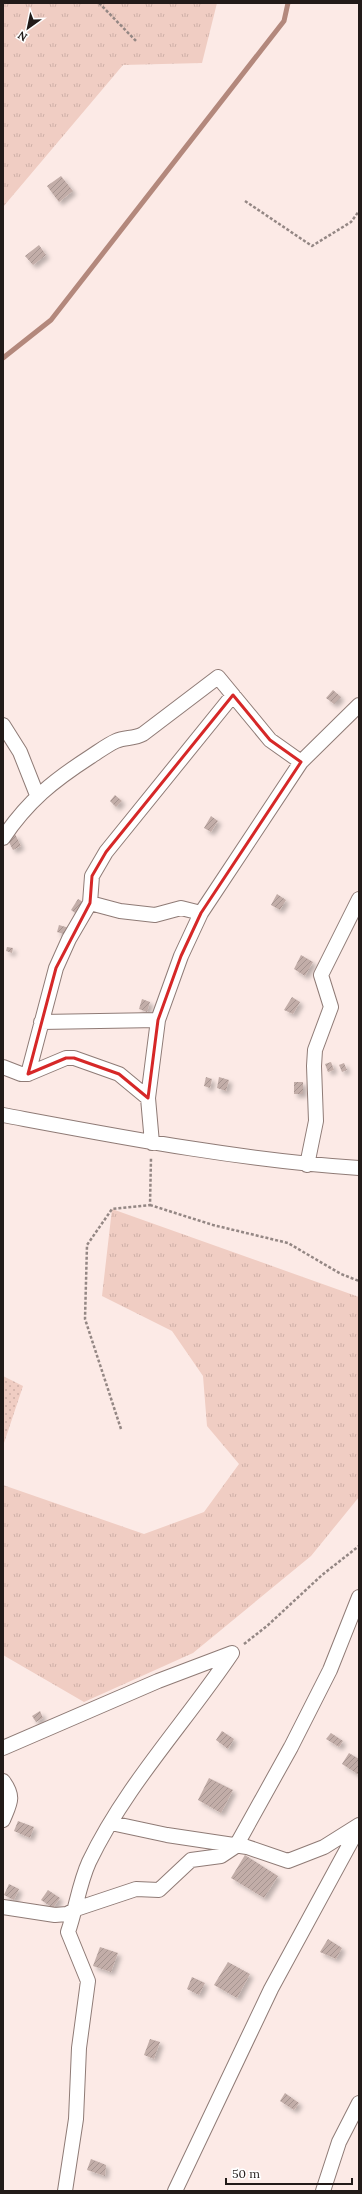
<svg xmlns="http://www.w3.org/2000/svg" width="362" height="2194" font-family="Lora,serif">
<defs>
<pattern id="grass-tufts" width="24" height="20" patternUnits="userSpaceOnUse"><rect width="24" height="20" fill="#f0cdc3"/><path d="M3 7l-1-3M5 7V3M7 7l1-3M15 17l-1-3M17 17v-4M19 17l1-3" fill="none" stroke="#ceafa7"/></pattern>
<pattern id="garden-dots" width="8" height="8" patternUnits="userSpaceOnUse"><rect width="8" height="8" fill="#f0cdc3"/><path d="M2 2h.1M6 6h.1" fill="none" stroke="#ceafa7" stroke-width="1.8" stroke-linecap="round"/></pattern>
<pattern id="building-hatch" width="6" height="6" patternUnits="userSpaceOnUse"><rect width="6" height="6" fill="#c2ada8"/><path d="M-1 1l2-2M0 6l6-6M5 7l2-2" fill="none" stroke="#a69490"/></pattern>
<filter id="shadow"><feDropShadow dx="3.5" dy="3.5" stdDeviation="2" flood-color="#0004"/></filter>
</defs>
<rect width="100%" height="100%" fill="#fceae6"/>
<path fill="url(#grass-tufts)" d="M3 3H217L202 63 123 65 3 207Z
M112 1209 359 1297V1497L311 1556 193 1653 84 1702 3 1655V1485L144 1534 204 1512 239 1464 207 1426 203 1376 172 1331 102 1296Z"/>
<path fill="url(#garden-dots)" d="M3 1376 23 1386 3 1446Z"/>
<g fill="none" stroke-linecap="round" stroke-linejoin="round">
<path stroke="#b3887c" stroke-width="5" d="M3 358 51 320 284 21 288 3"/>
</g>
<path fill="url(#building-hatch)" filter="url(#shadow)" d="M61 176 73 191 59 202 47 186Z
M39 245 46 255 33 265 25 256Z
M333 690 341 697 334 704 326 698Z
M115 795 122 801 116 807 110 801Z
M211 816 218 821 211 832 204 828Z
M15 834 21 846 13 850 7 838Z
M277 894 286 900 280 910 271 905Z
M78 899 85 903 78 915 71 910Z
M59 925 69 928 67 935 57 932Z
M7 947 13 948 12 953 6 951Z
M301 955 313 962 305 976 294 969Z
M292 997 300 1002 293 1014 284 1010Z
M142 999 150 1002 147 1012 139 1009Z
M331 1062 334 1070 328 1072 325 1064Z
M344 1063 347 1070 342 1072 339 1065Z
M206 1077 212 1079 210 1088 204 1086Z
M219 1077 229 1080 226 1091 217 1088Z
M294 1082H303V1094H294Z
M40 1711 43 1718 36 1722 32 1716Z
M222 1731 234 1739 228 1749 216 1740Z
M331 1733 343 1741 339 1747 326 1739Z
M349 1753 359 1759V1775L342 1764Z
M209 1778 233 1790 221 1813 198 1800Z
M18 1821 34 1827 30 1838 14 1831Z
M245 1855 278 1876 264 1898 231 1878Z
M9 1884 19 1889 14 1900 4 1895Z
M48 1890 60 1898 53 1908 41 1900Z
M328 1939 342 1948 336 1959 320 1952Z
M100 1947 118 1953 111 1972 93 1966Z
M228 1962 250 1974 237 1998 214 1985Z
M192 1977 205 1983 199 1995 187 1989Z
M150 2039 160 2042 154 2059 144 2055Z
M285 2093 299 2103 294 2110 280 2101Z
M91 2159 106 2165 105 2176 87 2170Z"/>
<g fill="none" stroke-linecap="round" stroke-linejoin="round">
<g stroke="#8f7b76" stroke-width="16">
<path id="minor" d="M3 725 20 752 37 795
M3 838C28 801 53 781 90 757 98 752 107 745 116 741 125 737 134 739 143 734L218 677 270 740 301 762
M90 903 120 911 155 915 181 908 201 913
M41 1022 158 1020
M3 1067 21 1074H28L66 1058H74L119 1074 148 1098
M28 1074 56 968 69 939 90 903 92 876 106 852 233 695
M3 1115C121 1137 239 1160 359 1168
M152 1143 148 1098 158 1020 181 956 201 913 301 762 359 705
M307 1165 316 1121 314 1066 315 1050 331 1007 321 975 359 899
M3 1748 158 1681 232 1653C185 1723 126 1785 89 1862 79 1884 76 1909 68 1932L88 1981 79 2048 76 2119 65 2191
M3 1781C15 1797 10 1803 3 1820
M111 1823 167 1835 247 1847 288 1861 324 1847 359 1825
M3 1907 55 1915 67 1914 76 1909 136 1889 159 1890 191 1860 221 1856 236 1846 291 1747 330 1670 359 1597
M175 2191 271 1989 359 1827
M323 2191 339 2142 359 2103"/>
</g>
<path stroke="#948784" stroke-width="2.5" stroke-dasharray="3 2" stroke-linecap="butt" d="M99 3 137 42
M245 201 312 246 351 222 359 211
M150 1205 213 1225 288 1243 341 1274 359 1281
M121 1429 85 1319 87 1245 112 1209 150 1205 151 1158
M244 1644 267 1626 322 1575 359 1546"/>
<use href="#minor" stroke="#fff" stroke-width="14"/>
</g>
<path fill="none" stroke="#d62828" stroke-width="3" stroke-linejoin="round" d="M233 695 270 740 301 762 201 913 181 956 158 1020 148 1098 119 1074 74 1058H66L28 1074 56 968 90 903 92 876 106 852Z"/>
<rect width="362" height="2194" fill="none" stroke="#221b19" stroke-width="8"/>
<g transform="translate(28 28) rotate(213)" stroke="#ffffff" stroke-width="3" paint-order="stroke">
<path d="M0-3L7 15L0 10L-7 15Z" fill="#221b19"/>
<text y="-6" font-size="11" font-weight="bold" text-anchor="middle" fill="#221b19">N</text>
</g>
<path d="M226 2178v6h126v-6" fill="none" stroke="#221b19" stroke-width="2"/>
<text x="232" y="2178" font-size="12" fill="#221b19" stroke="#ffffff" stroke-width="3" paint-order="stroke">50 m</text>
</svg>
